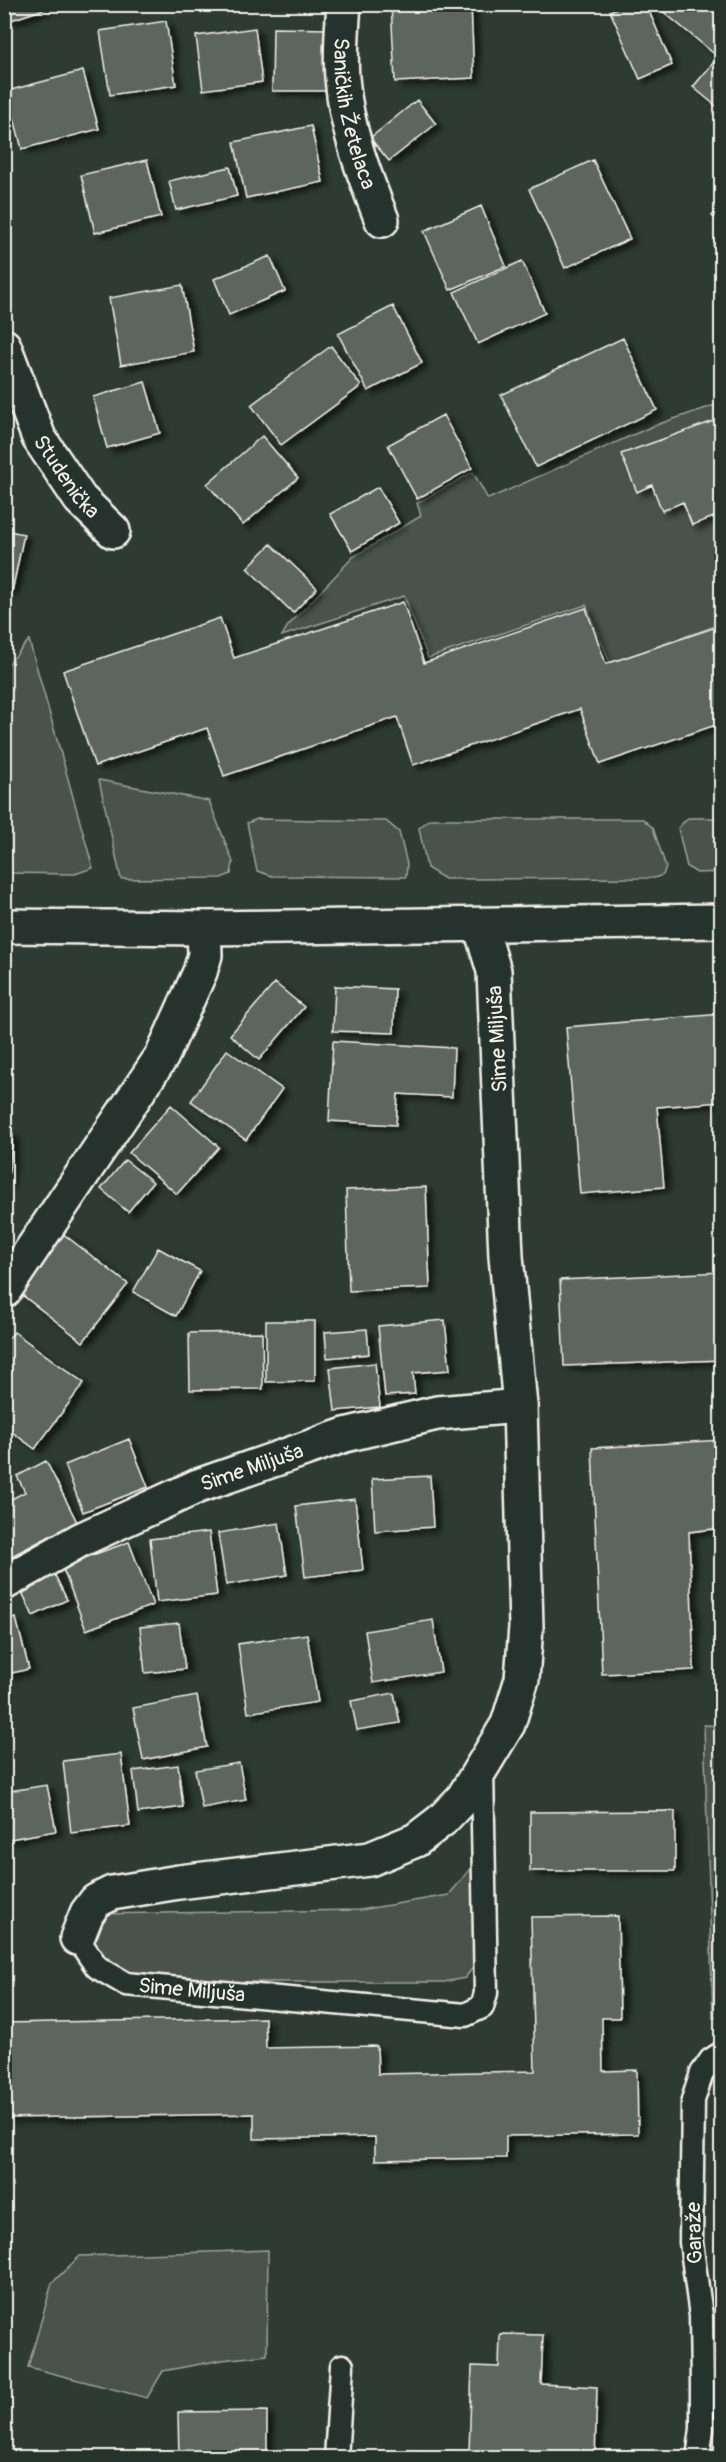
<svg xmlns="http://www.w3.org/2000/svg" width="726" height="2462" font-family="Pangolin,sans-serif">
<defs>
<filter id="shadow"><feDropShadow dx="6" dy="4" stdDeviation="3" flood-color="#0009"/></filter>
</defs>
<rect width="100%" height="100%" fill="#2e3b34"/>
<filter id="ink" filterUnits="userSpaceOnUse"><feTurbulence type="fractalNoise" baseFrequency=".0167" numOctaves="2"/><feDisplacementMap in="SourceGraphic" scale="12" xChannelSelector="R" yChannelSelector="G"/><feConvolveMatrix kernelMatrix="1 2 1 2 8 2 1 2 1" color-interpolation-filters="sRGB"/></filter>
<g filter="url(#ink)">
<path fill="#48524c" stroke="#9ea29a" stroke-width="1.5" d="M721 403V624L610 663 586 605 428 658 404 596 282 636 287 627 353 557 421 516 417 503 473 472 488 499 653 426Z
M29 640 93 868 75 874 5 873V668Z
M99 780 209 801 233 862 231 874 221 878 121 879Z
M688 818H721V872L697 873 687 867 678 828Z
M257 819 386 821 399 832 407 864 406 877 272 876 257 871 247 823Z
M430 819H643L653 828 666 867 663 875 654 878 445 879 427 868 419 828Z
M704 1725 722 1726V2017L713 2018Z
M477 1860V1962L465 1978 444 1982H126L84 1938 94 1914 360 1910 449 1895Z
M268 2250 267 2355 222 2360 163 2371 147 2398 28 2367 52 2283 80 2256Z"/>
<path fill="#5c655e" stroke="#f4f1e8" stroke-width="1.5" filter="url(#shadow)" d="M4 4H60L8 21Z
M391 4H471L474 78 395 82Z
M626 4H646L672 65 640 79 610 11Z
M654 4H722V111L693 87 718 57Z
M166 21 176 85 110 95 100 31Z
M255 28 262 82 203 90 196 36Z
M273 28 330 29 329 91H272Z
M83 71 99 129 22 149 7 91Z
M417 100 436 124 389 161 370 138Z
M311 126 323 182 246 198 234 142Z
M147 160 161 217 95 233 81 175Z
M593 160 630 239 565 268 529 189Z
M230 167 237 196 176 210 169 181Z
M722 205V224L712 216Z
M481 206 506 266 450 290 424 231Z
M722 235V253L713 245Z
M270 256 285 291 229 315 214 279Z
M522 261 545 313 478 344 454 292Z
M182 285 194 352 121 365 109 298Z
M393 306 422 363 368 391 338 334Z
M623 338 657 410 536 467 501 395Z
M331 346 361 386 281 445 251 405Z
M145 382 160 433 107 448 93 397Z
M443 415 472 468 417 499 388 445Z
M722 418V514L692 525 683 502 662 511 652 485 637 492 621 454Z
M262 436 298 478 243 525 207 484Z
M378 487 399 523 352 551 330 514Z
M4 530 24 534 12 592 4 590Z
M271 544 317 588 293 613 247 568Z
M403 602 424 663 586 608 606 664 722 625V723L600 764 580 709 413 765 397 717 224 776 207 728 95 766 63 671 220 618 234 658Z
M275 983 304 1007 259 1060 230 1035Z
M335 986 395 989 394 1033 333 1031Z
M722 1014V1102L657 1107 664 1187 580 1194 566 1027Z
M333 1041 454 1048 452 1097 398 1094 396 1125 329 1121Z
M227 1050 282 1089 246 1140 191 1101Z
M171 1105 219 1147 177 1194 129 1153Z
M4 1133 13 1134 7 1188H4Z
M125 1160 153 1182 128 1212 101 1189Z
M426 1187 430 1288 349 1291 346 1190Z
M62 1233 128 1284 83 1342 17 1291Z
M158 1248 200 1271 176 1316 133 1292Z
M722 1272V1360L564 1366 560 1280Z
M445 1320 450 1370 413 1373 415 1394 385 1396 378 1326Z
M266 1321H315V1381L266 1382Z
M367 1329 369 1354 327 1358 325 1332Z
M14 1332 84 1383 35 1449 4 1426V1344Z
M262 1332 263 1389 190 1390 189 1333Z
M375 1363 380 1407 335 1411 330 1368Z
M129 1439 148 1487 83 1512 65 1465Z
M722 1440V1528L689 1532 694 1670 602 1674 592 1448Z
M46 1461 77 1522 4 1560V1503L25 1492 17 1476Z
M430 1476 433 1527 375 1531 372 1479Z
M355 1499 363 1570 305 1577 296 1506Z
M279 1523 287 1575 226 1585 218 1533Z
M209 1532 217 1595 157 1602 150 1539Z
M129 1542 153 1605 86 1630 62 1566Z
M51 1567 67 1600 33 1616 18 1583Z
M16 1618 29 1669 4 1675V1621Z
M433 1620 441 1672 373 1683 365 1631Z
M179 1623 185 1669 145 1673 140 1627Z
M307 1634 318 1702 248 1713 238 1644Z
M394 1693 400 1723 357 1730 351 1701Z
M197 1696 207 1747 143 1760 133 1708Z
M121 1754 130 1826 71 1833 63 1761Z
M239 1763 246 1800 202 1808 195 1770Z
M178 1765 183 1807 138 1813 133 1771Z
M47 1785 56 1831 4 1840V1792Z
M675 1811V1871H530V1812Z
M618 1916 620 2018H602L603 2071 637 2070 638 2134 506 2136V2158L375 2160V2137L254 2139V2114L4 2118V2023L265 2018 266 2048 377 2046 378 2074 535 2071 531 1917Z
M500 2334 543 2335 541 2384 597 2387 595 2458H399V2450L469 2452 472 2366 499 2367Z
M267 2411V2458H179L178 2412Z"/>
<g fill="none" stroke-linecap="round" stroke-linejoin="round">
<g stroke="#f4f1e8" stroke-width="27">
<g id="lane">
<path id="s1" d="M77 1938 97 1967 126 1984 465 2015 482 2007 486 1993 482 1768"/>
<path d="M336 2458 342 2366"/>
<path d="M698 2458 702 2429V2384L701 2316 691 2242 693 2100 702 2073 711 2060 722 2053"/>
</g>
</g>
<g stroke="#f4f1e8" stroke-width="38">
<g id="street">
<path id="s2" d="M344 4C342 29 340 54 342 78 346 128 364 175 382 220"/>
<path id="s3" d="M4 346 39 438 80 499 113 531"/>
<path d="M4 926 204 928 722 921"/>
<path d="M4 1291 162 1056 200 972 205 955 204 928"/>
<path id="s4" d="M4 1583 80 1540 198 1486 345 1435 437 1413 520 1406"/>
<path d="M77 1938 87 1913 96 1901 112 1893 179 1882 370 1859 416 1840 442 1820 463 1798 508 1724 522 1679 526 1627 520 1406 506 1256 494 971 480 925"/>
</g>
</g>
<use href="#lane" stroke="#26332d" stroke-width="22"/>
<use href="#street" stroke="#26332d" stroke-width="33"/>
</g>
</g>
<g text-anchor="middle" stroke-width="4.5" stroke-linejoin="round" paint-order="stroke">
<g font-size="21" fill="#f4f1e8" stroke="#26332d">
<text dy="7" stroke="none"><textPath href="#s2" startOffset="111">Saničkih Žetelaca</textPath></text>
<text dy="7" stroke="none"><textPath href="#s3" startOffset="146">Studenička</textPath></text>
<text transform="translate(497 1039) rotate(-93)" y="7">Sime Miljuša</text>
<text dy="7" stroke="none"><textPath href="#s4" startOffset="274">Sime Miljuša</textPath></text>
<text dy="7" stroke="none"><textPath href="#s1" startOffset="135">Sime Miljuša</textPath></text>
<text transform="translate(694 2233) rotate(-92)" y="7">Garaže</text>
</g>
</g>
<rect width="726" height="2462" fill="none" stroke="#26332d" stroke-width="24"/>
<rect x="12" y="12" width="702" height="2438" fill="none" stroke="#f4f1e8" stroke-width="2" filter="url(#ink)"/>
</svg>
